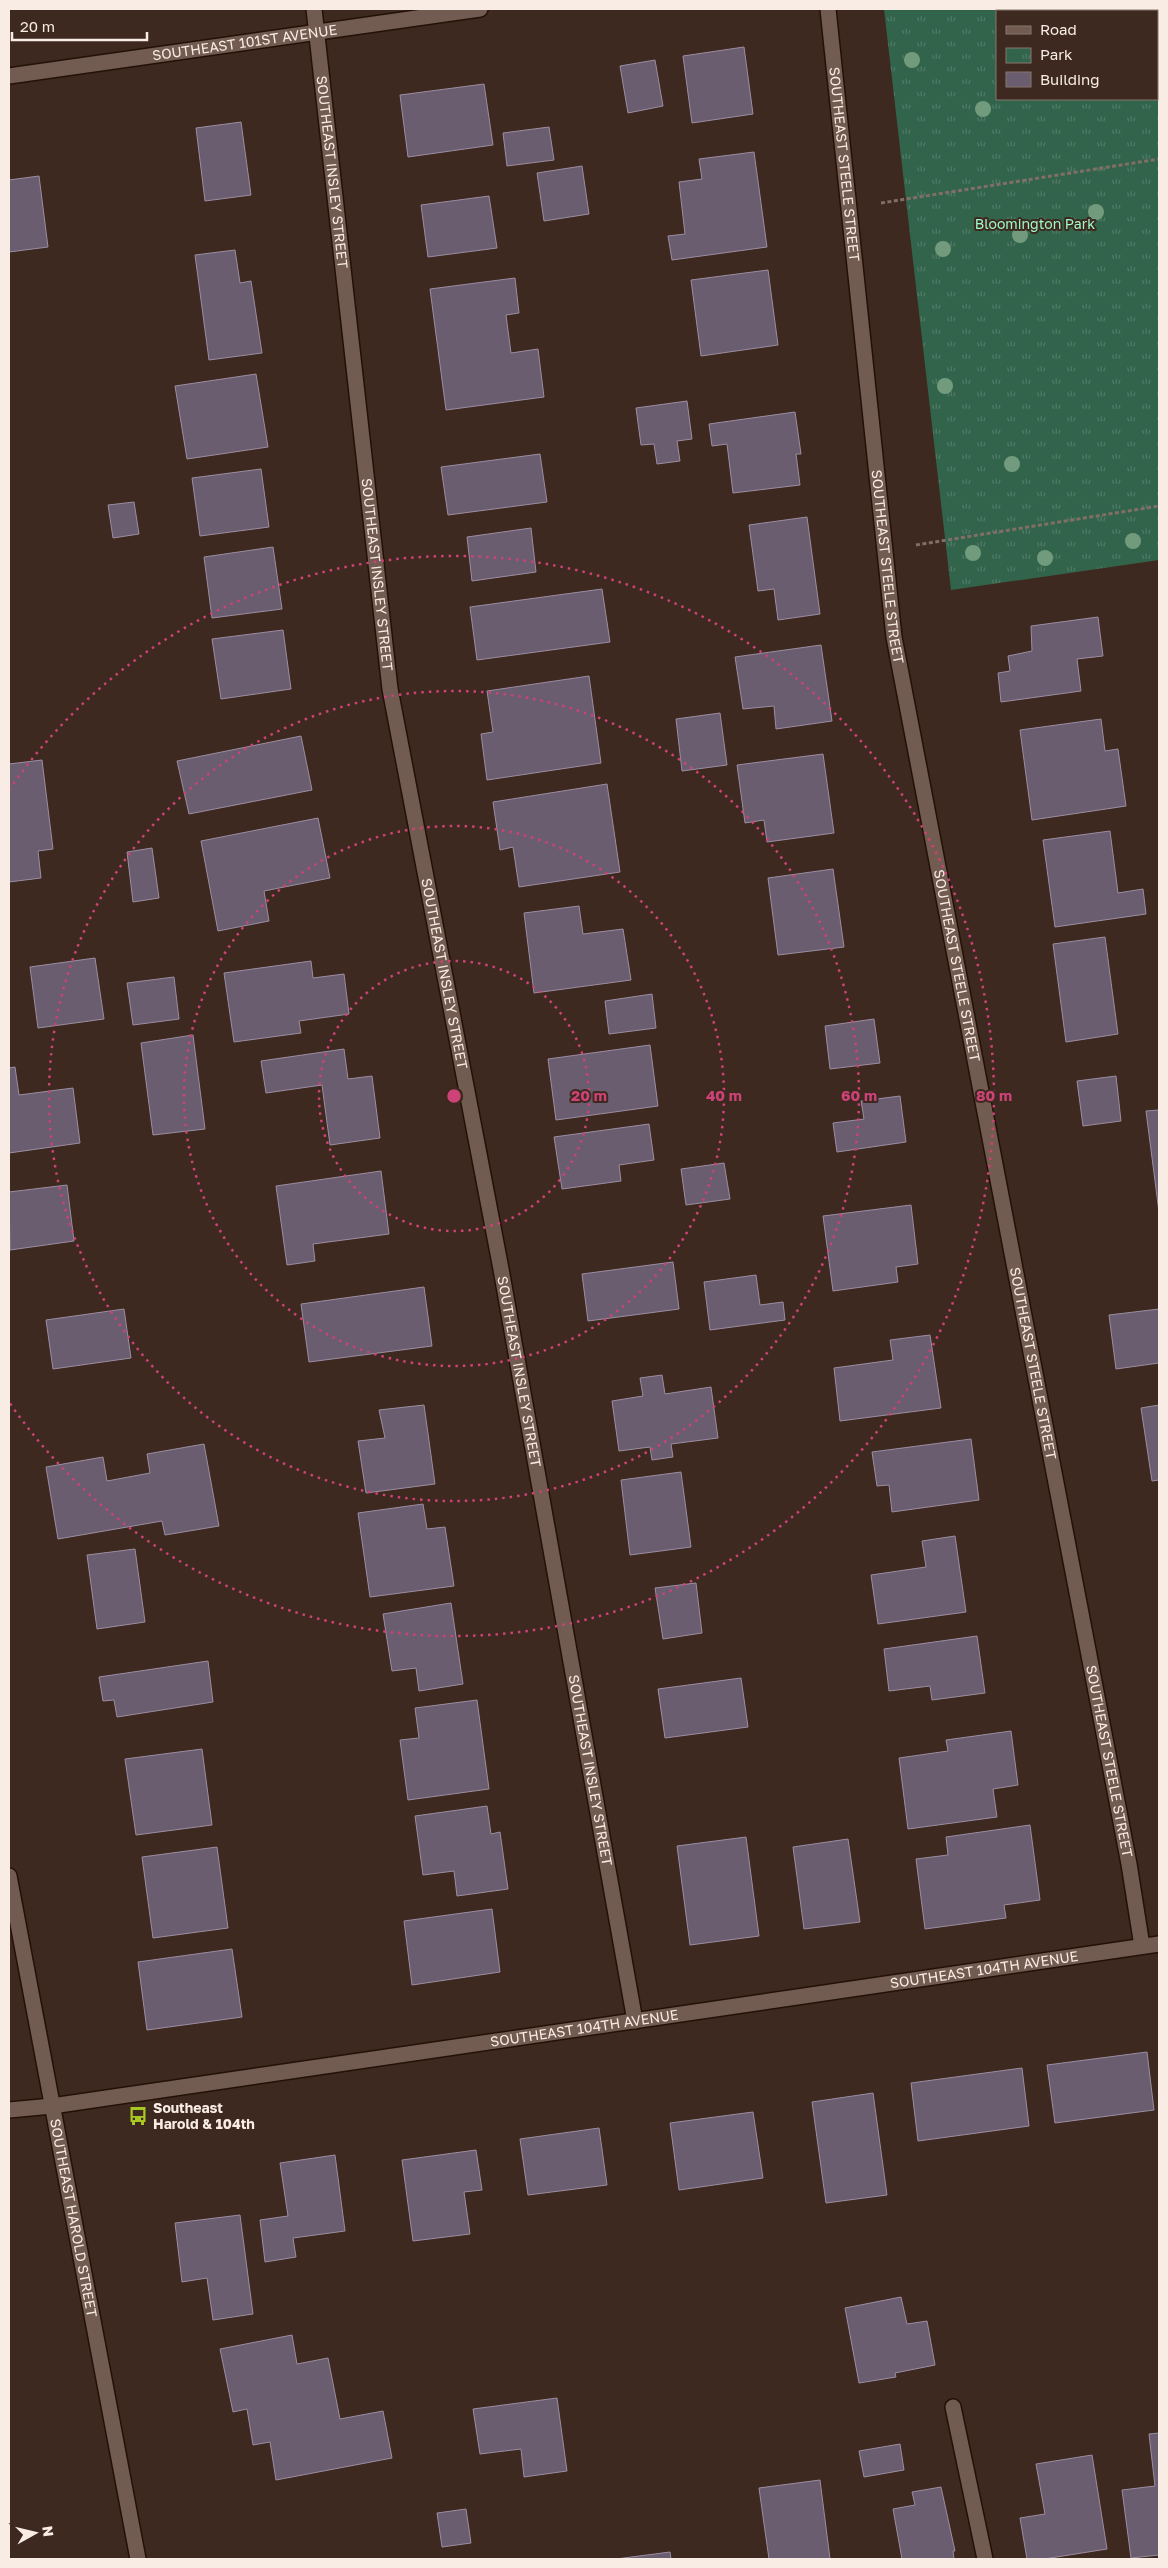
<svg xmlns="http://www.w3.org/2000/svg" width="1168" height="2568" font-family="'Golos Text',sans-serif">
<defs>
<pattern id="park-tufts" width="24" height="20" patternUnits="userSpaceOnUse" patternTransform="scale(1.25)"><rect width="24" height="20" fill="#32644c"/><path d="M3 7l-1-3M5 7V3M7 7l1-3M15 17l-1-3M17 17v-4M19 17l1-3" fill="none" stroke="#507a66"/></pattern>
</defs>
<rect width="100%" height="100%" fill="#3d291f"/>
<path fill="url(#park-tufts)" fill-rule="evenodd" d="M884 9H1159V560L951 590ZM997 11H1157V99H997Z"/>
<path fill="#6b5d70" stroke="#9c8da2" d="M744 47 753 114 692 123 683 56Z
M655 60 663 106 628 113 620 66Z
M484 84 493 145 408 157 400 95Z
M241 122 251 195 205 201 196 128Z
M549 127 554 160 507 166 503 133Z
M754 152 767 247 672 260 668 236 685 234 679 182 702 179 699 159Z
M582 166 589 214 544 221 537 173Z
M39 176 48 247 9 252V180Z
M489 196 497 248 428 257 421 205Z
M235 250 240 283 251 281 262 353 209 360 195 255Z
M768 270 778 345 701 356 691 280Z
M515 278 519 313 506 315 511 353 538 349 544 397 446 410 430 289Z
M256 374 268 447 187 459 175 386Z
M687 401 692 439 677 441 680 461 657 464 654 444 641 445 636 408Z
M795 412 801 454H796L800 485 733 493 727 444 712 446 709 424Z
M540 454 547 502 448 515 441 467Z
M261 469 269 527 200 536 192 478Z
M134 502 139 534 113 538 108 505Z
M807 517 820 614 778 620 774 589 758 591 749 525Z
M531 528 536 572 472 581 467 537Z
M273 547 282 609 212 618 204 557Z
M602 589 610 642 477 660 470 607Z
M1098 617 1103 656 1077 659 1081 691 1001 702 998 673 1010 671 1008 656 1032 651 1031 626Z
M283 630 291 689 221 699 212 639Z
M821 645 832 721 776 729 774 706 743 709 735 657Z
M589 676 601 763 487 780 481 734 493 732 487 691Z
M720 713 727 765 682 771 676 719Z
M1101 719 1105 751 1118 749 1126 806 1032 820 1020 730Z
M301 736 312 790 189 814 177 761Z
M823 754 834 833 767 842 764 820 745 823 737 765Z
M42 760 53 849 38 851 41 878 9 882V764Z
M607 784 620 872 519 887 513 847 500 850 493 802Z
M318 818 330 878 264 891 269 921 218 931 201 841Z
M1110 831 1118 893 1143 889 1146 914 1055 927 1043 840Z
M152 848 159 898 133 902 127 852Z
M833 869 844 947 778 955 768 878Z
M579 906 583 934 623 929 631 980 534 993 524 913Z
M1105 937 1118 1034 1066 1042 1053 944Z
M95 958 104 1019 38 1028 30 967Z
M311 961 313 978 344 974 349 1014 299 1021 301 1033 234 1042 224 973Z
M174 977 179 1019 133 1025 127 983Z
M652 994 656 1028 609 1034 605 1001Z
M874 1019 880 1063 830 1069 825 1026Z
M193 1035 205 1129 153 1135 141 1043Z
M650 1045 658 1106 556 1120 548 1059Z
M344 1049 348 1079 372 1076 380 1138 330 1145 322 1085 266 1093 261 1061Z
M15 1067 19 1095 73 1088 80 1143 9 1153V1068Z
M1116 1076 1121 1121 1083 1126 1077 1081Z
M900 1096 906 1142 837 1152 833 1123 864 1119 861 1101Z
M1159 1110V1212L1146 1111Z
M649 1124 654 1160 619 1165 621 1181 562 1189 554 1137Z
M724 1163 730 1199 686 1205 681 1169Z
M381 1171 389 1234 313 1244 315 1261 287 1265 276 1186Z
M67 1185 74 1241 10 1250 9 1192Z
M911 1205 918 1264 896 1267 898 1282 833 1291 823 1216Z
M673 1262 679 1309 588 1321 582 1274Z
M756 1275 760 1305 783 1302 785 1320 710 1330 704 1282Z
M424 1287 432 1346 309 1362 301 1304Z
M124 1309 131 1358 53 1369 46 1320Z
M1159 1309V1363L1116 1369 1109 1315Z
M930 1335 941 1408 840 1421 834 1368 893 1360 890 1340Z
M662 1375 665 1394 711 1387 718 1438 671 1444 673 1457 652 1460 650 1447 619 1451 612 1401 643 1396 640 1378Z
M424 1405 435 1484 366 1493 358 1441 385 1438 379 1410Z
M1159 1405V1480L1152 1481 1141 1408Z
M971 1439 979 1500 892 1512 889 1485 877 1486 872 1452Z
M204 1444 219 1526 165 1535 162 1521 58 1539 46 1467 103 1457 107 1481 150 1473 147 1454Z
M681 1472 691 1547 630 1555 621 1480Z
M423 1504 427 1529 445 1527 454 1586 370 1597 358 1513Z
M955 1536 966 1612 878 1624 871 1575 926 1567 922 1541Z
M135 1549 145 1622 97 1629 87 1555Z
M696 1583 702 1633 663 1639 655 1588Z
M451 1603 463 1684 419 1691 416 1668 392 1671 383 1614Z
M977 1636 985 1693 932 1700 930 1686 889 1691 884 1649Z
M208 1661 213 1702 117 1717 114 1700 103 1701 99 1677Z
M741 1678 748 1727 665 1738 658 1689Z
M477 1700 489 1789 408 1800 400 1740 419 1738 415 1708Z
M1011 1731 1018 1785 993 1789 997 1817 908 1829 899 1758 948 1751 946 1740Z
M202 1749 212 1825 136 1835 125 1759Z
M487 1806 491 1834 500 1832 508 1889 457 1896 454 1871 423 1875 415 1816Z
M1030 1825 1040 1900 1004 1905 1006 1918 925 1929 916 1859 948 1855 946 1837Z
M746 1837 759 1936 690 1945 677 1846Z
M848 1839 860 1922 804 1929 793 1847Z
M217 1847 228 1928 153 1938 142 1857Z
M492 1909 500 1972 412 1985 404 1921Z
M232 1949 242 2017 147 2030 138 1962Z
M1147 2052 1154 2110 1055 2123 1047 2065Z
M1022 2068 1029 2126 918 2141 911 2083Z
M873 2093 887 2195 826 2203 812 2102Z
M753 2112 763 2178 679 2190 670 2123Z
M599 2128 607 2185 528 2195 520 2139Z
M476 2150 482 2190 464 2192 470 2234 413 2241 402 2160Z
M335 2155 345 2231 293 2238 296 2257 265 2262 260 2220 288 2216 280 2163Z
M240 2215 253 2314 213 2320 207 2278 182 2282 175 2223Z
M901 2297 907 2324 927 2321 935 2365 895 2373 896 2377 859 2383 845 2308Z
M292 2335 297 2364 328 2358 340 2419 383 2411 392 2458 276 2480 270 2442 253 2445 247 2409 233 2412 220 2349Z
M557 2398 567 2471 524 2477 521 2449 480 2454 473 2409Z
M1159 2433V2555L1131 2558 1122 2490 1155 2486 1149 2434Z
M900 2444 904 2470 864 2477 859 2451Z
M1092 2455 1107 2549 1044 2559H1027L1020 2518 1045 2514 1036 2464Z
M820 2480 830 2559H769L759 2488Z
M941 2487 955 2551H953L954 2559H902L893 2509 915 2505 912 2492Z
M466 2509 471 2543 442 2547 437 2513Z
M670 2552 671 2559H616Z"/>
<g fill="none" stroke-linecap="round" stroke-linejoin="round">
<g stroke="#231108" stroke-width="18">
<path id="lane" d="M953 2407 985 2559"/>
</g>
<g stroke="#231108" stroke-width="18">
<g id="street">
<path id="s1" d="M314 9 390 689 501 1269 635 2021"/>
<path id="s2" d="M828 9 894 637 1129 1864 1142 1946"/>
<path id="s3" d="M9 76 480 9"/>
<path d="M9 2110 52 2106"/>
</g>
</g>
<g stroke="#231108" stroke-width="18">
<g id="secondary">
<path id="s4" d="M9 1876 138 2559"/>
<path id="s5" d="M52 2106 1159 1944"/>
</g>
</g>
<path stroke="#806f66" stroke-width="3" stroke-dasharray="4 2.5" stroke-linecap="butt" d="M881 203 1159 159
M916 545 1159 506"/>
<use href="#lane" stroke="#725b50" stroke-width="15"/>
<use href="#street" stroke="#725b50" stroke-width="15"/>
<use href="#secondary" stroke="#725b50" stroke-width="15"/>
</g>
<g fill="#729b7d">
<circle cx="912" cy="60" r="8"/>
<circle cx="983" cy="109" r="8"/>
<circle cx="1096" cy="212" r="8"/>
<circle cx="1020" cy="235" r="8"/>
<circle cx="943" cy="249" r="8"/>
<circle cx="945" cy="386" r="8"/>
<circle cx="1012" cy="464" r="8"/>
<circle cx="1133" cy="541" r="8"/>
<circle cx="973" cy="553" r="8"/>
<circle cx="1045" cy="558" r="8"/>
</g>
<g fill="none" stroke="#cd4277" stroke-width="2.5" stroke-dasharray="2.5 5">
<circle cx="454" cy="1096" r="135"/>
<circle cx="454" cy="1096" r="270"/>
<circle cx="454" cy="1096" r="405"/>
<path d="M9 790A540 540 0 1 1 9 1402"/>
</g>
<defs>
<g id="bus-bare" transform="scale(1.5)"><path d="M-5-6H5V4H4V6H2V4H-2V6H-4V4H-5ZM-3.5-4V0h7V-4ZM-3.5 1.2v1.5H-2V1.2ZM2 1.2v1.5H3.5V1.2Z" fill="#a6c821" stroke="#3d291f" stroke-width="2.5" paint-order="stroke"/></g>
</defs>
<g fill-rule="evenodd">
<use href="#bus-bare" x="138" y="2116"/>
</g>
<g text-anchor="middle" stroke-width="4" stroke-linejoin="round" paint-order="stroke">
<g font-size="14" fill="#f9ece5" stroke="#3d291f">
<text dy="5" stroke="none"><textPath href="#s3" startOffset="238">SOUTHEAST 101ST AVENUE</textPath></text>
<text dy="5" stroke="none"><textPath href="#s2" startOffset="156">SOUTHEAST STEELE STREET</textPath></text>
<text dy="5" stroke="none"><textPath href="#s1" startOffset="164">SOUTHEAST INSLEY STREET</textPath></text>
<text dy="5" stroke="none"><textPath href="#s2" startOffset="561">SOUTHEAST STEELE STREET</textPath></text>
<text dy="5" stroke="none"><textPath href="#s1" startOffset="569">SOUTHEAST INSLEY STREET</textPath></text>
<text dy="5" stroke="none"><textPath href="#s2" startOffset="966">SOUTHEAST STEELE STREET</textPath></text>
<text dy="5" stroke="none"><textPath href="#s1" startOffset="974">SOUTHEAST INSLEY STREET</textPath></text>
<text dy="5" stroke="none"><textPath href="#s2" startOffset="1371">SOUTHEAST STEELE STREET</textPath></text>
<text dy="5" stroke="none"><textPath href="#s1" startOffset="1379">SOUTHEAST INSLEY STREET</textPath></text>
<text dy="5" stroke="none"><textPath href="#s2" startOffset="1776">SOUTHEAST STEELE STREET</textPath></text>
<text dy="5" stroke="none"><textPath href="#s1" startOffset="1784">SOUTHEAST INSLEY STREET</textPath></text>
<text dy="5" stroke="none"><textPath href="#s5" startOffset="942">SOUTHEAST 104TH AVENUE</textPath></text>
<text dy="5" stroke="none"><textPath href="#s5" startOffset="538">SOUTHEAST 104TH AVENUE</textPath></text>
<text dy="5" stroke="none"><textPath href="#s4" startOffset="348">SOUTHEAST HAROLD STREET</textPath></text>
</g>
<g font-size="14" fill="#9ef9ca" stroke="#3d291f">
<text x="1035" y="229">Bloomington Park</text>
</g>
<g font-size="14" font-weight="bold" fill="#f9ece5" stroke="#3d291f" text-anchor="start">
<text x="153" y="2113">Southeast<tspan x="153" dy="16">Harold &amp; 104th</tspan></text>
</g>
</g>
<circle cx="454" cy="1096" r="8" fill="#cd4277" stroke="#3d291f" stroke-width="2.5"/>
<g font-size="15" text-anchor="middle" font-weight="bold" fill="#cd4277" stroke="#3d291f" stroke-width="4" stroke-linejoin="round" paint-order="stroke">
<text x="589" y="1101">20 m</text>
<text x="724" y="1101">40 m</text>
<text x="859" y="1101">60 m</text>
<text x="994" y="1101">80 m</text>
</g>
<rect width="1168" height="2568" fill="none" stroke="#f9ece5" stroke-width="20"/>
<rect x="996" y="10" width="162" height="90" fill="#3d291f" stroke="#88776e"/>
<rect x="1006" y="26" width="25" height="8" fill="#725b50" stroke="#88776e"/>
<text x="1040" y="35" font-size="15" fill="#f9ece5">Road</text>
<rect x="1006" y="48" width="25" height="15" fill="url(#park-tufts)" stroke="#88776e"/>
<text x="1040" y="60" font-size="15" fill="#f9ece5">Park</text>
<rect x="1006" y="72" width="25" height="15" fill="#6b5d70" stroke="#88776e"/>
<text x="1040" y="85" font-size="15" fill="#f9ece5">Building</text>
<g transform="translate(35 2533) rotate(82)" stroke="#3d291f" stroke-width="4" paint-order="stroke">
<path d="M0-4L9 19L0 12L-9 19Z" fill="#f9ece5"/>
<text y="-8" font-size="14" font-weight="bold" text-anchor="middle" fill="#f9ece5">N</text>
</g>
<path d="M12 32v8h135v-8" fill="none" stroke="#f9ece5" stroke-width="2.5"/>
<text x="20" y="32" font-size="15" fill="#f9ece5" stroke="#3d291f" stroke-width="4" paint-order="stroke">20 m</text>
</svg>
